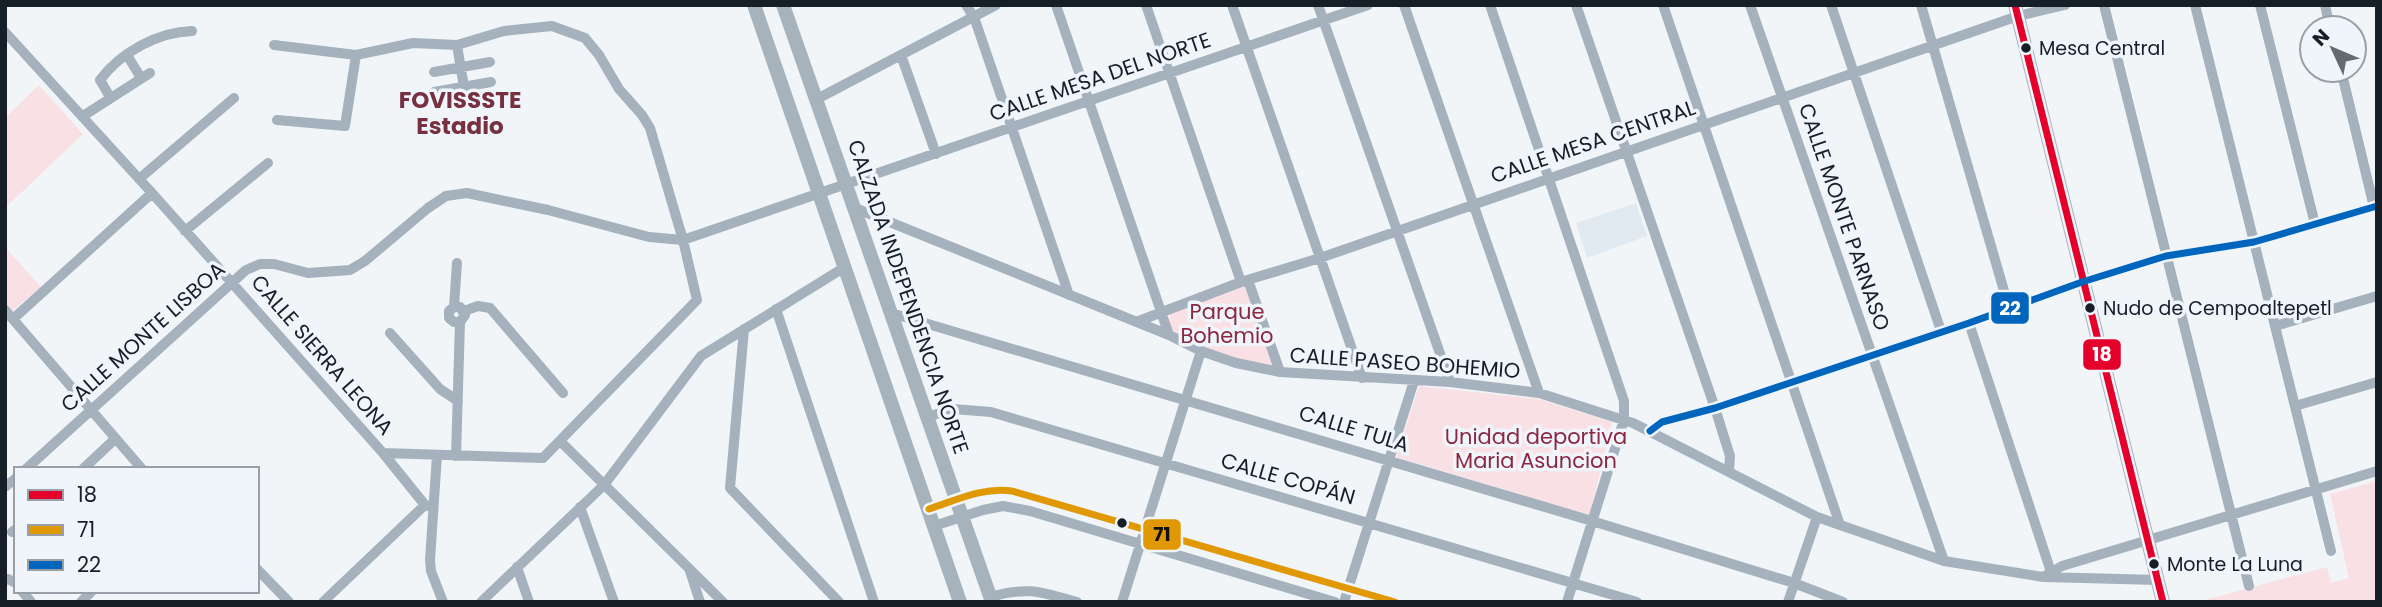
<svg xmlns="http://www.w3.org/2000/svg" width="2382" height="607" font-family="Poppins,sans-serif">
<rect width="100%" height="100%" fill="#f2f5f7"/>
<path fill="#e1e9f1" d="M1636 203 1647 236 1587 258 1576 223Z"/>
<path fill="#f9e0e4" d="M39 85 83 134 5 208V118Z
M5 247 41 287 12 311 5 303Z
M1247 283 1276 370 1231 359 1170 331V314Z
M1419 386 1538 399 1612 422 1590 516 1396 457Z
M2377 481V602H2197L2327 567 2331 583 2349 578 2330 494Z"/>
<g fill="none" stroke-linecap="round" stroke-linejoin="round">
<path stroke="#a5b2bd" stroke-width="10" d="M966 5 974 17 1069 295
M1056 5 1169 335
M1146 5 1241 282
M1232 5 1362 378
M1318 5 1450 382
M1404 5 1539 393
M1490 5 1624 401V420L1567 602
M1576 5 1715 408 1730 456 1729 470
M1663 5 1840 525
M1750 5 1944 561
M1831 5 1941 331
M1921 5 2009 308
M2104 5 2249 586
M2195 5 2331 551
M2260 5 2315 224
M2325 5 2330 28
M5 32 152 193 383 453 425 505 433 506
M274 45 356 55 413 43 457 45 504 31 552 26 585 38 599 55 619 89 642 115 650 128 683 240 697 300 543 458 383 453
M457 45 464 87
M127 55 141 78
M901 55 936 154
M2341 70 2374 207
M434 72 490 62
M434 92 491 82
M110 97 100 80C121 52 158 32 192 31
M817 99 996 5
M83 116 150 73
M277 120 345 126 356 55
M139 179 234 98
M855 208 1169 335 1201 351 1236 363 1280 372 1450 382 1539 393 1633 423 1817 517 1944 561 2043 577 2158 580
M185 231 268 163
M1248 280 1280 372
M454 307 457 263
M776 309 874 602
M5 310 142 469
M464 311 478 306 490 308 563 393
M891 313 1592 521 1794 583 1843 602
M13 319 152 193
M1136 322 1241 282 1320 258 2018 16 2065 5
M1969 323 2052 575
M2275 326 2377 296
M744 329 730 488 839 602
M390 333 440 389 458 401
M2295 406 2377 382
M927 417 953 409 991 412 1637 602
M1650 431 1662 422 1715 408 1969 323 2082 282 2166 256 2254 242 2377 206
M560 441 723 602
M437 455 430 560 431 571 443 602
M456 456 460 322 465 315 460 307H454L449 311V318L454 322H460
M26 469 246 270 260 264H274L308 273 350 270 365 261 428 208 446 196 467 193 548 210 649 237 683 240 1368 5
M83 469 115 439
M5 487 16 478
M580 507 614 602
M928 509C957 500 982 487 1012 491L1395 602
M934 526 983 510 1003 506 1030 511 1335 602
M12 532 16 529
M517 567 529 602
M257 569 289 602
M690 571 700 602
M2043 577 2062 566 2377 471
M5 580 8 579 16 583
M22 591 31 602
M990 597C1028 586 1041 592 1077 602
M81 602 92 591
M323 602 425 505
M481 602 604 485 701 356 845 267
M1122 602 1201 351
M1344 602 1414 381
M1788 602 1817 517"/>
<path stroke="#a6b3bd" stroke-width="14" d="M754 5 960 602
M783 5 992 602
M2015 5 2163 602"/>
<g stroke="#eff5fa" stroke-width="12">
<path id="bus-1" d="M2015 5 2163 602"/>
</g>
<g stroke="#eff5fa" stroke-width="12">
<path id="bus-2" d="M929 509C957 500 982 487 1012 491L1395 602"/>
</g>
<g stroke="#eff5fa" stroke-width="12">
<path id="bus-3" d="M1650 431 1662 422 1715 408 1969 323 2082 282 2166 256 2254 242 2377 206"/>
</g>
<use href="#bus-1" stroke="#e4002b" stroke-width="7"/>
<use href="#bus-2" stroke="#e09804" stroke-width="7"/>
<use href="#bus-3" stroke="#0065bd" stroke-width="7"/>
</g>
<g fill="#161f28" stroke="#eff5fa" stroke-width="2.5">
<circle cx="2026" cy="48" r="6"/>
<circle cx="2090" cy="308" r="6"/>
<circle cx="1122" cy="523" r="6"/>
<circle cx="2154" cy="564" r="6"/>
</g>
<g text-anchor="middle" stroke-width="7" stroke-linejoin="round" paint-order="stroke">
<g font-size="19" fill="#161f28" stroke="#eff5fa" text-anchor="start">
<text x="2039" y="55">Mesa Central</text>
<text x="2103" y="315">Nudo de Cempoaltepetl</text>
<text x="2167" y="571">Monte La Luna</text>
</g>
<g font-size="21" fill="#161f28" stroke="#eff5fa">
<text transform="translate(1100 77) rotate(-19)" y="7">CALLE MESA DEL NORTE</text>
<text transform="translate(1593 142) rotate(-19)" y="7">CALLE MESA CENTRAL</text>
<text transform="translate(1844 217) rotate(71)" y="7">CALLE MONTE PARNASO</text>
<text transform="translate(908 297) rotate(71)" y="7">CALZADA INDEPENDENCIA NORTE</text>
<text transform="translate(143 337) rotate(-42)" y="7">CALLE MONTE LISBOA</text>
<text transform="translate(322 355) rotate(49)" y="7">CALLE SIERRA LEONA</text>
<text transform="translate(1405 363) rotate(4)" y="7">CALLE PASEO BOHEMIO</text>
<text transform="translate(1354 429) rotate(17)" y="7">CALLE TULA</text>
<text transform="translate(1288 479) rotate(16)" y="7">CALLE COPÁN</text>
</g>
<g font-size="21" fill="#8c2741" stroke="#eff5fa">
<text x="1227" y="319">Parque<tspan x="1227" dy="24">Bohemio</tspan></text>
<text x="1536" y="444">Unidad deportiva<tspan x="1536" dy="24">Maria Asuncion</tspan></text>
</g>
<g font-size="23" font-weight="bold" fill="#76303f" stroke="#eff5fa">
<text x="460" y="108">FOVISSSTE<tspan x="460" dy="26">Estadio</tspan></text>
</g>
</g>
<g stroke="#eff5fa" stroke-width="2.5">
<rect x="1990" y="291" width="40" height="34" rx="7" fill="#0065bd"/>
<rect x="2082" y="338" width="40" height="33" rx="7" fill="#e4002b"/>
<rect x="1142" y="518" width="40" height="33" rx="7" fill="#e09804"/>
</g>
<g font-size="19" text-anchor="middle" font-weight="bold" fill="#fff">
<text x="2010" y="315">22</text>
<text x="2102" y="361">18</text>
</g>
<g font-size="19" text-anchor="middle" font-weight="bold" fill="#111">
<text x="1162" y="541">71</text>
</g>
<rect width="2382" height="607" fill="none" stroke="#161f28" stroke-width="14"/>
<rect x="14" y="467" width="245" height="126" fill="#eff5fa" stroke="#989fa6" stroke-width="2"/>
<rect x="28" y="490" width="35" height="10" fill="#e4002b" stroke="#989fa6" stroke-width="2"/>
<text x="77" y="502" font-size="21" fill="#161f28">18</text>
<rect x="28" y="525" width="35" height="10" fill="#e09804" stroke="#989fa6" stroke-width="2"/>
<text x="77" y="537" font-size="21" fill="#161f28">71</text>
<rect x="28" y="560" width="35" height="10" fill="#0065bd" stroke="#989fa6" stroke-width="2"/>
<text x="77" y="572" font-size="21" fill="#161f28">22</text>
<g transform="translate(2333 49) rotate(314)"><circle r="33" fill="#eff5fa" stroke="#989fa6" stroke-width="2"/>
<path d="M0-5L12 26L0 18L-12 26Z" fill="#636a70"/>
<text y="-10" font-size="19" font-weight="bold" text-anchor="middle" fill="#161f28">N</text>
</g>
</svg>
